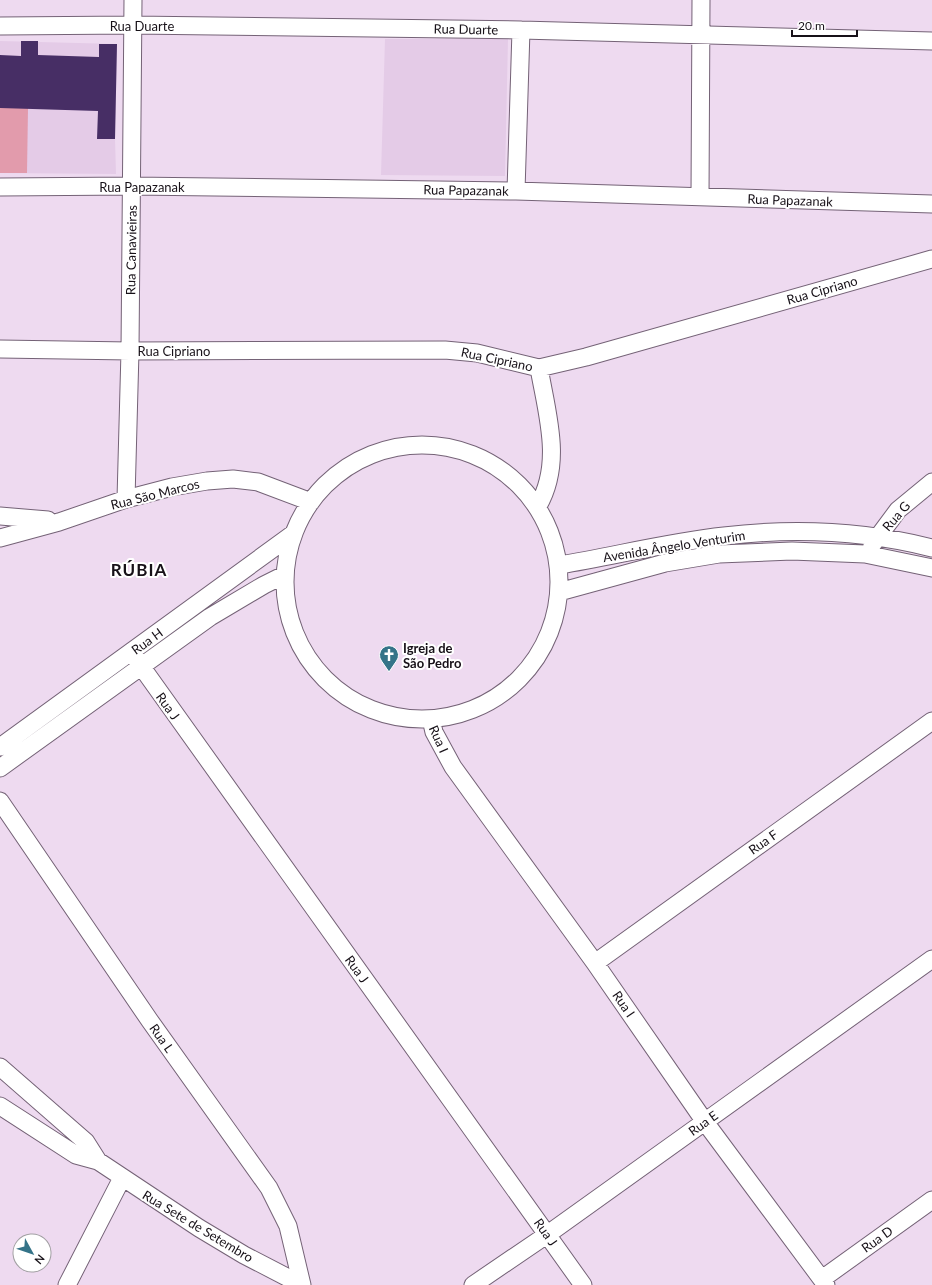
<svg xmlns="http://www.w3.org/2000/svg" width="932" height="1285" font-family="Lato,sans-serif">
<rect width="100%" height="100%" fill="#eedaf0"/>
<path fill="#e4cbe7" d="M385 39H508L505 176 381 175Z
M0 41 117 44 115 139 116 174 0 173Z"/>
<path fill="#e29bac" d="M0 108H28L27 173H0Z"/>
<path fill="#472e65" d="M21 41H38V55L99 57V44H117L115 139H97L98 111 0 108V55L21 56Z"/>
<g fill="none" stroke-linecap="round" stroke-linejoin="round">
<g stroke="#746276" stroke-width="19">
<path id="street" d="M0 26 133 25 521 30 932 41
M0 187 132 186 516 191 932 204
M516 191 521 30
M700 197 701 0
M0 349 130 351 445 350 477 353 539 368 586 357 932 259
M285 582a137 137 0 1 1 274 0a137 137 0 1 1-274 0Z
M126 499 130 351 133 0
M538 506C563 463 547 414 539 368
M0 516 48 520
M0 538 59 522 126 499 172 487 207 481 233 479 258 482 311 502
M872 545 898 510 932 482
M560 565C614 556 669 542 724 536 792 528 865 531 932 548
M559 592 665 563 719 554 792 551 865 554 932 568
M131 652 583 1285
M431 719 434 732 453 767 595 963 705 1122 826 1285
M0 747 293 534
M0 768 210 617 264 585 284 575
M0 801 150 1021 269 1188 288 1226 302 1285
M595 963 932 721
M0 1067 86 1142 98 1161
M0 1106 76 1155 98 1161 199 1228 244 1255 302 1285
M822 1279 932 1200
M67 1285 122 1178
M473 1285 548 1234 932 959"/>
</g>
<use href="#street" stroke="#fff" stroke-width="17"/>
</g>
<defs>
<g id="church-pin" transform="scale(1)"><path d="M0 17L-7.5 6A9.5 9.5 0 1 1 7.5 6Z" fill="#347388" stroke="#fff"/><path d="M-1.2-6h2.4v3.5h3.3v2.4h-3.3V6h-2.4V-.1h-3.3v-2.4h3.3Z" fill="#fff"/></g>
</defs>
<g fill-rule="evenodd">
<use href="#church-pin" x="389" y="655"/>
</g>
<g text-anchor="middle" stroke-width="4" stroke-linejoin="round" paint-order="stroke">
<g font-size="13" fill="#171118" stroke="#fff">
<text x="142" y="31">Rua Duarte</text>
<text transform="translate(466 29) rotate(1)" y="5">Rua Duarte</text>
<text x="142" y="192">Rua Papazanak</text>
<text transform="translate(466 190) rotate(1)" y="5">Rua Papazanak</text>
<text transform="translate(790 200) rotate(2)" y="5">Rua Papazanak</text>
<text transform="translate(131 250) rotate(-89)" y="5">Rua Canavieiras</text>
<text transform="translate(822 290) rotate(-16)" y="5">Rua Cipriano</text>
<text x="174" y="356">Rua Cipriano</text>
<text transform="translate(497 359) rotate(12)" y="5">Rua Cipriano</text>
<text transform="translate(155 494) rotate(-14)" y="5">Rua São Marcos</text>
<text transform="translate(896 516) rotate(-49)" y="5">Rua G</text>
<text transform="translate(674 546) rotate(-9)" y="5">Avenida Ângelo Venturim</text>
<text transform="translate(147 641) rotate(-36)" y="5">Rua H</text>
<text transform="translate(168 706) rotate(54)" y="5">Rua J</text>
<text transform="translate(439 739) rotate(66)" y="5">Rua I</text>
<text transform="translate(763 842) rotate(-35)" y="5">Rua F</text>
<text transform="translate(357 969) rotate(54)" y="5">Rua J</text>
<text transform="translate(624 1004) rotate(56)" y="5">Rua I</text>
<text transform="translate(162 1038) rotate(55)" y="5">Rua L</text>
<text transform="translate(703 1123) rotate(-36)" y="5">Rua E</text>
<text transform="translate(198 1226) rotate(31)" y="5">Rua Sete de Setembro</text>
<text transform="translate(546 1232) rotate(55)" y="5">Rua J</text>
<text transform="translate(877 1239) rotate(-36)" y="5">Rua D</text>
</g>
<g font-size="13" font-weight="bold" fill="#171118" stroke="#fff" text-anchor="start">
<text x="403" y="653">Igreja de<tspan x="403" dy="15">São Pedro</tspan></text>
</g>
<g font-size="17" font-weight="bold" letter-spacing="1" fill="#171118" stroke="#fff">
<text x="139" y="576">RÚBIA</text>
</g>
</g>
<g transform="translate(32 1253) rotate(130)"><circle r="19" fill="#ffffff" stroke="#a2a0a3"/>
<path d="M0-3L7 15L0 10L-7 15Z" fill="#347388"/>
<text y="-6" font-size="11" font-weight="bold" text-anchor="middle" fill="#171118">N</text>
</g>
<path d="M792 30v6h65v-6" fill="none" stroke="#171118" stroke-width="2"/>
<text x="798" y="30" font-size="12" fill="#171118" stroke="#ffffff" stroke-width="3" paint-order="stroke">20 m</text>
</svg>
